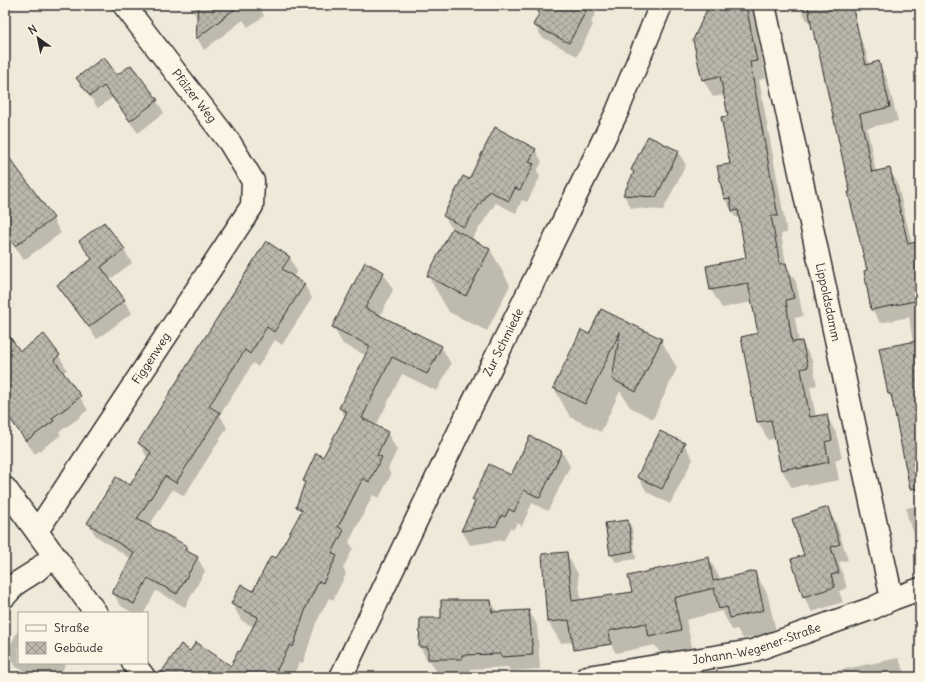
<svg xmlns="http://www.w3.org/2000/svg" width="925" height="682" font-family="Delius,sans-serif">
<defs>
<pattern id="building-cross-hatch" width="8" height="8" patternUnits="userSpaceOnUse"><rect width="8" height="8" fill="#bcb7ac"/><path d="M0 0l8 8M0 8l8-8" fill="none" stroke="#99958c"/></pattern>
</defs>
<rect width="100%" height="100%" fill="#efe9da"/>
<filter id="ink" filterUnits="userSpaceOnUse"><feTurbulence type="fractalNoise" baseFrequency=".025" numOctaves="2"/><feDisplacementMap in="SourceGraphic" scale="8" xChannelSelector="R" yChannelSelector="G"/><feConvolveMatrix kernelMatrix="1 2 1 2 8 2 1 2 1" color-interpolation-filters="sRGB"/></filter>
<g filter="url(#ink)">
<path fill="#0003" d="M189 5H267L261 10 264 16 248 27 243 20 204 50 197 38 198 20Z
M538 5H600L591 22 593 25 577 56 542 37 534 25 540 14Z
M710 5H751L766 78 759 80 787 233 781 234 786 264 796 282 803 316 795 318 799 342H802L812 360 817 385 810 387 816 417 826 415 836 433 842 458 835 460 839 480 808 486 807 484 792 488 782 470 776 438 768 440 758 422 742 337 759 334 752 302 722 308 711 290 747 259 741 224 737 217H735L725 199 719 167 731 164 729 117 725 95 713 97 703 79Z
M801 5H855L856 12 830 44 858 37 866 51 869 65 878 63 886 76 898 121 867 128 876 172 889 169 897 182 912 244 920 242V552L916 546 913 530 908 520 906 508 917 506 910 469 894 403 889 394 913 343 909 317 880 323 872 309 868 271 820 47 816 41 812 23H809L801 10Z
M131 67 157 101 164 113 138 133 112 98 98 108 85 90 78 78 117 77Z
M535 149 542 162 537 171 540 177 527 202 522 200 516 213 496 203 471 240 490 249 510 285 487 331 449 312 428 276 452 229 444 216 469 180Z
M678 152 686 165 663 210 631 208 624 195 634 174 632 170Z
M5 153 53 219 61 233 24 260 5 234Z
M104 224 124 250 132 263 109 280 124 301 132 313 97 339 66 298 59 285 92 260 80 241Z
M290 258 297 271 293 277 304 284 312 298 282 345 275 340 258 367 253 363 220 415 227 428 184 496 173 489 149 526 186 546 190 554 197 557 205 571 185 607 156 591 144 613H133L121 606 113 593 131 559 96 536 88 523 130 487 148 458 147 457 139 443Z
M383 272 393 290 380 316 441 346 451 364 437 391 402 374 376 426 387 432 397 450 388 469 391 475 379 498 373 495 349 542 353 548 343 568 346 574 333 600 329 598 316 623 303 663 300 662 292 677H168L191 652 231 668 241 654 254 627 242 621 232 604 254 592 277 560 302 512 300 508 305 484 304 481 324 458 345 416 340 408 367 356 343 344 333 327Z
M601 310 661 340 677 368 653 419 630 407 620 391 601 432 570 417 554 388 589 335Z
M44 335 59 356 67 370 62 373 80 397 88 410 79 417V418L59 432 61 435 35 454 5 412V345L20 353Z
M684 444 693 459 670 504 647 492 638 477Z
M562 452 570 466 548 511 532 503 522 526 517 523 513 530 510 528 504 540 470 545 462 531 475 505 473 500 512 476Z
M827 508 836 523 848 560 839 562 847 588 839 591 843 602 812 612 804 597Z
M627 521 632 528 636 559 616 562 611 555Z
M566 553 578 574 581 601 633 593 709 559 721 580 754 572 767 593 776 631 743 639 737 629 732 630 722 611 686 620 693 651 663 658 655 645 616 653 611 645 584 648 580 641 561 643 548 622Z
M491 601 498 613 529 611 537 625 540 669 510 671 508 667 470 669V673L437 672 430 661H428L420 647 442 619Z
M19 629V663H66L59 677H37L16 667 7 651Z
M898 658 906 674 907 677H806Z"/>
<path fill="url(#building-cross-hatch)" stroke="#2b2b2b" d="M198 5H240L196 39Z
M536 5H573L586 11 569 43 533 25 539 14Z
M709 5H746L757 61 750 62 778 216H771L780 264 786 263 794 298 786 300 792 342 802 341 808 367 801 369 810 417 827 414 832 440 825 442 829 462 797 469V467L781 470 771 420 757 422 741 337 758 333 748 283 710 290 706 266 746 258 738 210 732 211 730 198 724 199 717 166 730 164 721 117 728 116 720 76 702 80 693 40Z
M808 5H852L866 65 879 61 890 107 860 114 872 172 890 168 908 244 920 241V300L871 310 864 271 867 270 848 192H850L832 111 816 40H815L813 29 812 30Z
M104 57 117 75 131 65 158 100 130 121 104 86 90 96 76 78Z
M495 127 536 149 529 162 534 164 520 190 515 188 509 201 489 191 464 227 443 216 463 176 469 179Z
M648 136 679 151 656 197 623 195 634 172 631 170Z
M5 152 54 218 15 246 5 232Z
M104 222 125 249 101 267 125 300 89 327 57 285 92 259 79 241Z
M452 228 490 249 466 296 427 276Z
M266 241 290 257 282 269 305 284 274 332 267 327 250 354 245 350 209 406 220 413 176 483 165 476 137 519 187 546 185 550 198 557 177 594 148 578 134 604 112 593 134 553 87 523 116 477 130 485 151 452 138 443Z
M365 262 384 272 365 308 442 346 427 374 392 357 362 418 388 432 377 455 382 457 369 482 363 478 338 527 344 530 332 553 337 556 323 583 319 581 307 605 293 647 290 645 273 677H158L181 644 190 651 196 642 231 666 238 651 240 652 258 617 231 604 241 584 253 591 271 556 276 558 302 510 296 507 305 482 303 481 316 453 323 457 347 412 339 408 370 346 332 327Z
M601 309 662 339 636 392 612 379 620 332 585 404 553 388 581 330 589 334Z
M5 330 20 351 44 334 60 355 54 360 81 396 72 403V404L52 418 54 421 26 441 5 412Z
M917 341 920 358V488L910 489 891 394H888L879 348Z
M660 431 685 443 662 489 637 477Z
M530 436 562 451 540 498 524 490 514 512 509 509 505 517 502 515 496 526 461 531 475 502 472 500 489 464 511 475Z
M828 507 840 544 831 547 839 573 831 575 835 587 803 597 791 559 804 555 792 519Z
M628 520 633 551 610 555 605 523Z
M567 552 572 601 632 592 628 576 709 557 713 581 755 571 764 610 730 618 727 607 719 609 714 588 674 598 681 630 649 637 646 623 609 631 611 644 574 650 569 620 547 622 542 554Z
M441 600H491L492 612 529 610 533 655 501 657V654L462 655V659H428V647H419L420 618H441Z"/>
<g fill="none" stroke-linecap="round" stroke-linejoin="round">
<g stroke="#2b2b2b" stroke-width="25">
<g id="minor">
<path id="s1" d="M764 5 892 599"/>
<path d="M5 488 96 613"/>
<path id="s2" d="M37 531 252 206 253 181 230 143 124 5"/>
<path d="M5 596 17 583 36 571 54 555"/>
<path d="M133 663 144 677"/>
<path id="s3" d="M341 677 467 415 523 303 617 112 661 5"/>
<path id="s4" d="M587 677 752 651 873 608 892 599 920 589"/>
</g>
</g>
<use href="#minor" stroke="#fcf5e5" stroke-width="22"/>
</g>
</g>
<g text-anchor="middle" stroke-width="3" stroke-linejoin="round" paint-order="stroke">
<g font-size="12" fill="#2b2b2b" stroke="#fcf5e5">
<text transform="translate(194 96) rotate(52)" y="4">Pfälzer Weg</text>
<text dy="4" stroke="none"><textPath href="#s1" startOffset="304">Lippoldsdamm</textPath></text>
<text dy="4" stroke="none"><textPath href="#s3" startOffset="372">Zur Schmiede</textPath></text>
<text dy="4" stroke="none"><textPath href="#s2" startOffset="207">Figgenweg</textPath></text>
<text dy="4" stroke="none"><textPath href="#s4" startOffset="173">Johann-Wegener-Straße</textPath></text>
</g>
</g>
<rect width="925" height="682" fill="none" stroke="#fcf5e5" stroke-width="20"/>
<rect x="10" y="10" width="905" height="662" fill="none" stroke="#2b2b2b" stroke-width="1.5" filter="url(#ink)"/>
<rect x="18" y="612" width="130" height="52" fill="#fcf5e5" stroke="#a8a49b"/>
<rect x="26" y="625" width="20" height="6" fill="#fcf5e5" stroke="#a8a49b"/>
<text x="54" y="632" font-size="12" fill="#2b2b2b">Straße</text>
<rect x="26" y="642" width="20" height="12" fill="url(#building-cross-hatch)" stroke="#a8a49b"/>
<text x="54" y="652" font-size="12" fill="#2b2b2b">Gebäude</text>
<g transform="translate(38 38) rotate(327)" stroke="#fcf5e5" stroke-width="3" paint-order="stroke">
<path d="M0-3L7 15L0 10L-7 15Z" fill="#2b2b2b"/>
<text y="-6" font-size="11" font-weight="bold" text-anchor="middle" fill="#2b2b2b">N</text>
</g>
</svg>
